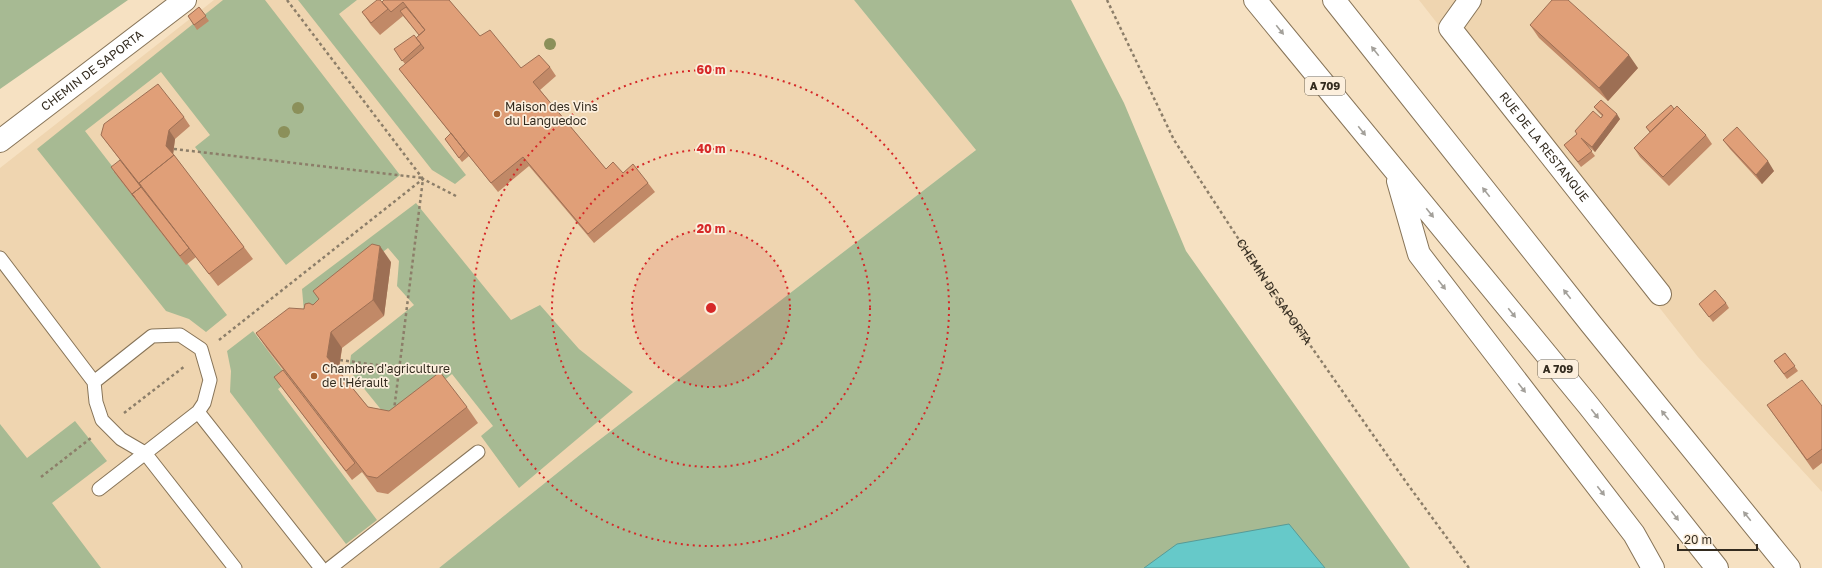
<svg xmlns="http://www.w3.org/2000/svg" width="1822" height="568" font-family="'Golos Text',sans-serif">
<rect width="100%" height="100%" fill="#f6e1c2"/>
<path fill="#efd5b0" d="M214 0H854L976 150 581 454 439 568H0V168Z
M1419 0H1822V492L1698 357Z"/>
<path fill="#a7ba93" d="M0 0H128L0 89Z
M223 0H265L400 175 286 265 195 147 210 135 161 72 85 131 227 315 206 332 189 319 166 311 37 149Z
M298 0H357L339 14 466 175 455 184 432 170Z
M854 0H1071L1124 103 1186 251 1410 568H439L581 454 976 150Z
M416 203 511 320 540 305 579 349 633 392 519 488 481 436 493 426 452 374 403 413 383 412 349 370 351 355 414 305 397 286 399 261 388 248 304 312 302 289Z
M253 331 290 380 278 389 377 520 346 544 230 392 231 371 227 351Z
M75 421 107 461 52 503 101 568H0V424L27 458Z"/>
<path fill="#66c9c9" stroke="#579a96" d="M1289 524 1325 568H1144L1177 544Z"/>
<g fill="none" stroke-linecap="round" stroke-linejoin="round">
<g stroke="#877458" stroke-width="15">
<path id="lane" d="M0 258 94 382 96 402 102 420 121 439 145 453 235 568
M94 382 152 336 180 335 201 349 210 380 204 403 198 412 99 489
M198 412 321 568
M330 568 478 452"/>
</g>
<g stroke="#877458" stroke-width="24">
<g id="street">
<path id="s2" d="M1470 0 1450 28 1660 294"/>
</g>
</g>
<g stroke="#877458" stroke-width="24">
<g id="secondary">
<path id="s3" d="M0 141 185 0"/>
</g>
</g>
<g stroke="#877458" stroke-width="24">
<path id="highway" d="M1255 0 1588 405 1717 568
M1334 0 1591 324 1789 568
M1398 181 1419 254 1634 534 1653 568"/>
</g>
<g stroke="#8c7e69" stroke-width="2.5" stroke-dasharray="3 3" stroke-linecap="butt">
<path d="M287 0 423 179 394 410"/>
<path id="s1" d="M1107 0 1174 140 1275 295 1406 482 1469 568"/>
<path d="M174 149 423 178"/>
<path d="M219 340 423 179 456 196"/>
<path d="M340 360 399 368"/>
<path d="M124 413 185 366"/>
<path d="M41 477 91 438"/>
</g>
<use href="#lane" stroke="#fff" stroke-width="13"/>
<use href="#street" stroke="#fff" stroke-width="22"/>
<use href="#secondary" stroke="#fff" stroke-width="22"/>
<use href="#highway" stroke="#fff" stroke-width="22"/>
</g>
<g fill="#8b905a">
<circle cx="550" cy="44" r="6"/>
<circle cx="298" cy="108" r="6"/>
<circle cx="284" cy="132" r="6"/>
</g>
<path fill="#c18967" d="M449 0 480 36 521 68 550 67 556 76 540 90 606 169 623 173 648 183 655 192 594 243 529 166 498 192 469 156 462 162 445 139 451 134 406 78 399 69 405 64 394 49 416 38 419 35 403 16 380 35 371 25 362 12 382 2Z
M199 7 209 21 197 30 188 16Z
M1530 25 1638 68 1608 101 1539 38Z
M1594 107 1620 119 1595 152 1586 144 1595 156 1581 167 1564 145 1577 134 1575 131 1601 118 1602 116 1598 112Z
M1674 109 1706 135 1712 144 1669 186 1640 157 1634 148 1650 132 1646 127Z
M184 117 190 126 175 139 173 154 244 247 253 259 218 286 195 256 196 257 186 265 114 172 120 160 101 135Z
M1723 140 1774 171 1762 184 1730 149Z
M391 262 384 316 342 348 339 371 368 407 389 411 467 407 478 423 388 494 377 492 356 464 362 472 352 480 274 377 336 438 267 349 256 333 304 309Z
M1726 303 1729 308 1713 322 1699 304Z
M1785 353 1798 371 1787 379 1774 361Z
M1767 405 1822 406V463L1813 470Z"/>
<path fill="#9d6f54" d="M1629 55 1638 68 1608 101 1599 88Z
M1617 114 1620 119 1595 152 1592 147Z
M169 130 175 139 173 155 166 146Z
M1768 161 1774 171 1762 184 1756 175Z
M380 246 391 262 384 316 373 300Z
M331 332 342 348 338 372 327 357Z"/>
<path fill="#e09f78" stroke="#9d6f54" d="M377 0H380L388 9 371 23 362 12Z
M384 0H449L480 36 490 30 521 68 539 55 550 67 533 82 606 169 613 162 623 173 633 164 648 183 588 234 523 157 491 183 399 69 424 48 416 38 425 30 403 2 391 12 382 2Z
M1552 0H1568L1629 55 1599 88 1530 25Z
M199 7 206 16 194 25 188 16Z
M406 7 425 30 419 35 400 11Z
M414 35 421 44 402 61 394 49Z
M158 84 184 117 169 130 166 146 174 155 139 183 141 186 101 135 104 124Z
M1601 100 1617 114 1592 147 1581 138 1592 151 1578 162 1564 145 1577 134 1575 131 1593 111 1601 118 1603 115 1594 107Z
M1671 105 1674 109 1650 132 1646 127Z
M1677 106 1706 135 1663 177 1634 148Z
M1737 127 1768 161 1756 175 1723 140Z
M451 133 465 151 459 158 445 139Z
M174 155 244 247 209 274 139 183Z
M120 160 141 187 132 194 135 198 111 167Z
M141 187 189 248 180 256 132 194Z
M372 244 380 246 373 300 331 332 327 357 368 407 389 411 440 372 467 407 377 478 367 476 256 333 289 308 304 309 305 304 309 303 313 305 319 299 313 291Z
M1715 290 1726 303 1709 317 1699 304Z
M1785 353 1795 366 1784 374 1774 361Z
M283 370 355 463 346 471 274 377Z
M1802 380 1822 406V449L1807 460 1767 405Z"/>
<defs><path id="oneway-solid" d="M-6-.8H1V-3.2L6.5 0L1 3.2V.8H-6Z"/></defs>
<g fill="#a3a09a">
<use href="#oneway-solid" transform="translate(1280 30) rotate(51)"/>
<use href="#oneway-solid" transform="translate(1375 51) rotate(-129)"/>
<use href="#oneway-solid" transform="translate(1362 131) rotate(51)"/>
<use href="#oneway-solid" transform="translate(1486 192) rotate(-128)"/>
<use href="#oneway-solid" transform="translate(1430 213) rotate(51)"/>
<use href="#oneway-solid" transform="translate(1442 285) rotate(52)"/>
<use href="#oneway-solid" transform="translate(1567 294) rotate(-128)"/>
<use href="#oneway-solid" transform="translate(1512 313) rotate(51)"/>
<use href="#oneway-solid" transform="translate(1522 388) rotate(52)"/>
<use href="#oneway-solid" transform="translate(1595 414) rotate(52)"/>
<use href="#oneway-solid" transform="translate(1665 415) rotate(-129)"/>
<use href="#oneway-solid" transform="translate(1601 491) rotate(52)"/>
<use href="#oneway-solid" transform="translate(1675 516) rotate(52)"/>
<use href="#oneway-solid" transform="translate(1747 516) rotate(-129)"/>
</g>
<circle cx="711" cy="308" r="79" fill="#d62828" fill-opacity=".12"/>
<g fill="none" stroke="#d62828" stroke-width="2" stroke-dasharray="2 4">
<circle cx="711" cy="308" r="79"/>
<circle cx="711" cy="308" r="159"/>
<circle cx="711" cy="308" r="238"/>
</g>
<g fill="#a46130" stroke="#fcefdd" stroke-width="1.5">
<circle cx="497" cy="114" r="4"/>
<circle cx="314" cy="376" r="4"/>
</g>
<g text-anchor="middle" stroke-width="3.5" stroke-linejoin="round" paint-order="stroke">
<g fill="#fcefdd" stroke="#6f6658" stroke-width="1">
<rect x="1305" y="77" width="40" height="18" rx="3"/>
<rect x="1538" y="360" width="40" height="18" rx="3"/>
</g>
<g font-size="11" font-weight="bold" fill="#332b1f">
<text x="1325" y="90">A 709</text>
<text x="1558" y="373">A 709</text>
</g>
<g font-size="12" fill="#332b1f" stroke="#fcefdd">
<text dy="4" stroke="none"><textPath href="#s3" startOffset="116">CHEMIN DE SAPORTA</textPath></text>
<text dy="4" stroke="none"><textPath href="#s2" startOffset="186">RUE DE LA RESTANQUE</textPath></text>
<text dy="4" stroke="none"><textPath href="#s1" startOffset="337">CHEMIN DE SAPORTA</textPath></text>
</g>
<g font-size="12" fill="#332b1f" stroke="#fcefdd" text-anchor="start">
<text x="505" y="111">Maison des Vins<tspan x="505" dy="14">du Languedoc</tspan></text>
<text x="322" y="373">Chambre d'agriculture<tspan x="322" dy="14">de l'Hérault</tspan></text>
</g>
</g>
<circle cx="711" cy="308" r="6" fill="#d62828" stroke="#fcefdd" stroke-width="2"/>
<g font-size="12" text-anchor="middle" font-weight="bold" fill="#d62828" stroke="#fcefdd" stroke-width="3.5" stroke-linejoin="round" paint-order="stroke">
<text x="711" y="74">60 m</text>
<text x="711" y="153">40 m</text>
<text x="711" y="233">20 m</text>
</g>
<path d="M1678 544v6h79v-6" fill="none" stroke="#332b1f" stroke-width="2"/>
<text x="1684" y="544" font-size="12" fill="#332b1f" stroke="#fcefdd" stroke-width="3" paint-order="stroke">20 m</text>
</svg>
